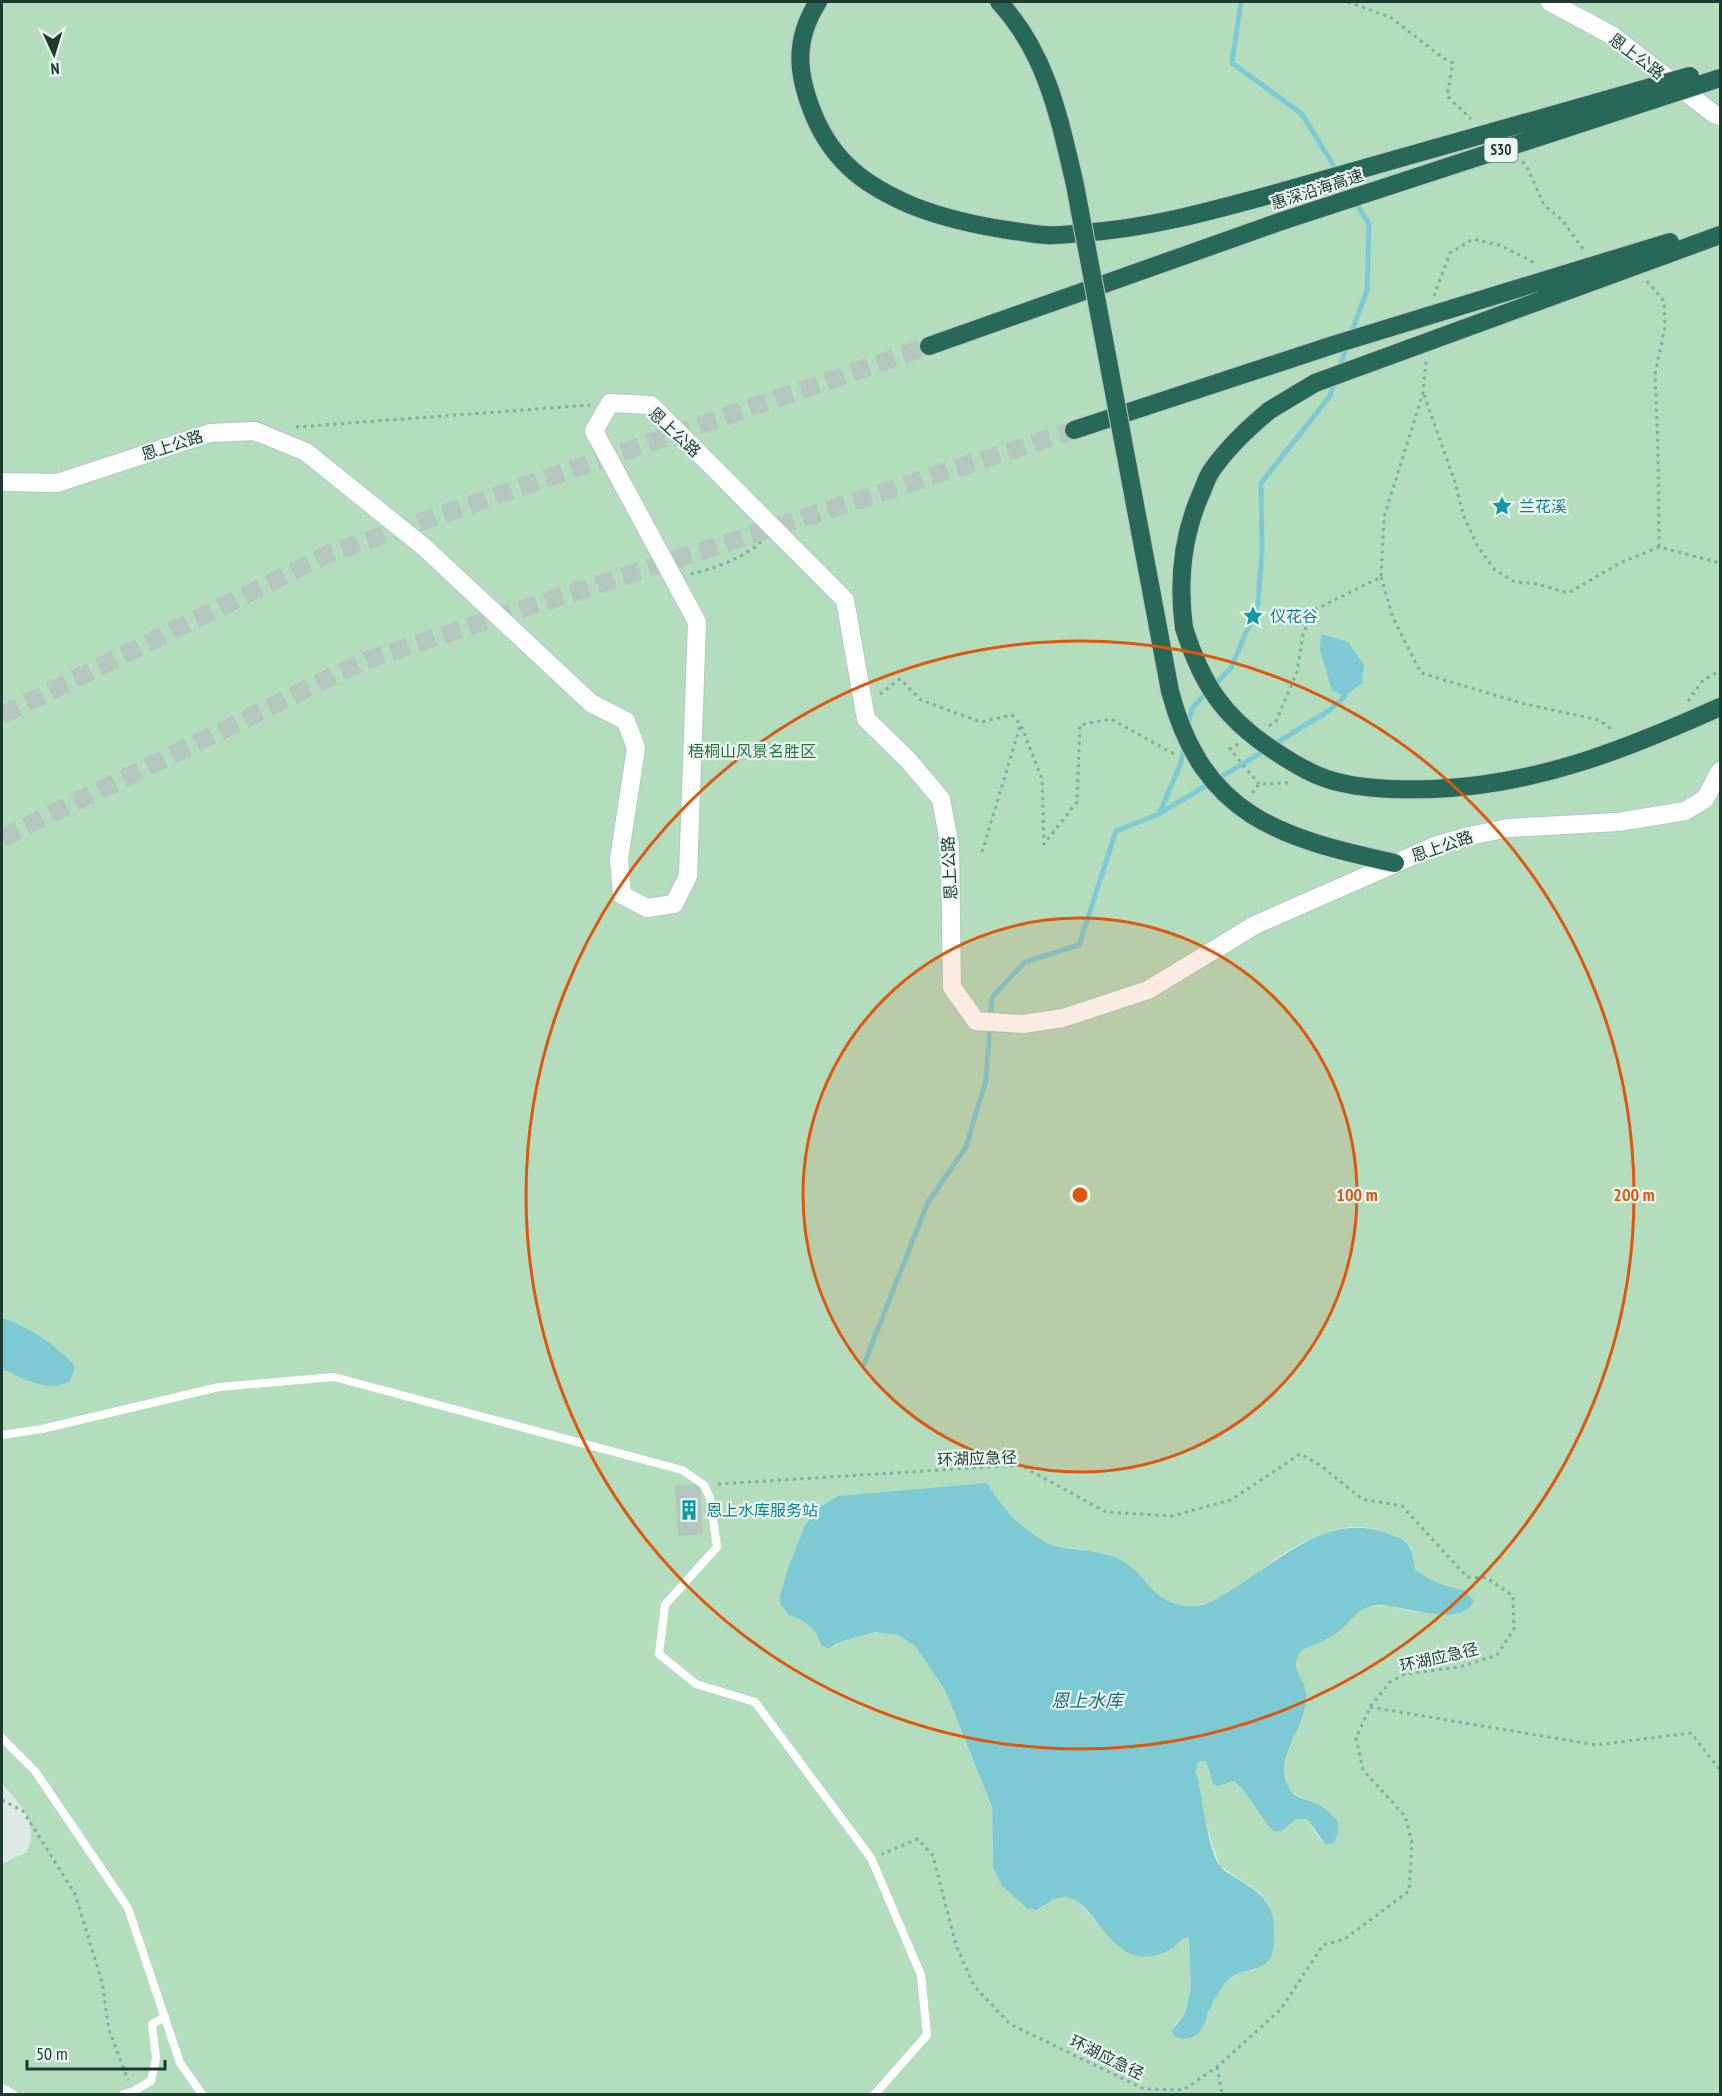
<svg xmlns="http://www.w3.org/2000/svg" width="1722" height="2096" font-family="'PT Sans Narrow','Noto Sans SC',sans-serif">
<rect width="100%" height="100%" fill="#dceae3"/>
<path fill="#b3ddbc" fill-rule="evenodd" d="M2 2H1720V2094H2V1864L27 1852C40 1822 20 1805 2 1783ZM987 1483C1004 1509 1012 1518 1036 1536 1041 1539 1046 1543 1052 1545 1065 1548 1080 1547 1092 1553 1119 1564 1149 1600 1178 1605 1221 1612 1255 1570 1289 1550 1308 1539 1340 1525 1362 1527 1374 1528 1405 1536 1411 1548 1414 1555 1411 1563 1416 1570 1425 1582 1451 1588 1466 1590L1458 1614 1414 1612 1389 1606 1368 1607 1353 1616 1333 1635 1301 1651C1288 1670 1305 1676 1306 1694 1308 1725 1278 1749 1287 1783 1290 1793 1296 1793 1303 1798 1311 1805 1321 1834 1326 1844L1318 1837 1307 1819H1296L1283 1830 1269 1827 1242 1788 1234 1781 1218 1786 1209 1773 1206 1760 1200 1761 1197 1765 1196 1773 1207 1827 1220 1866 1259 1892 1269 1904 1274 1930 1273 1948 1255 1970C1226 1973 1216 1992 1207 2018L1174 2026 1185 2013 1191 1988 1189 1938 1181 1940 1175 1946 1123 1951C1113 1941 1103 1931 1094 1920 1074 1897 1071 1887 1040 1908L993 1867 992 1808 945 1690 915 1646 898 1635 875 1632 842 1641 834 1647 817 1638 814 1630 803 1621 789 1615 781 1606Z"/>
<path fill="#7ecad4" d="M1321 634 1348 642 1364 664 1362 683 1345 696 1332 691 1320 650Z
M2 1318C26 1325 60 1347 75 1367L70 1381C48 1394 23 1378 2 1369Z
M987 1483C1004 1509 1011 1518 1036 1536 1041 1539 1046 1543 1052 1545 1070 1550 1097 1550 1114 1557 1149 1570 1150 1609 1196 1606 1209 1605 1222 1595 1233 1589 1279 1561 1326 1513 1384 1532 1392 1535 1406 1539 1410 1548 1414 1554 1413 1563 1415 1569 1429 1581 1448 1588 1465 1590L1474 1601C1462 1629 1402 1605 1379 1605 1357 1606 1350 1624 1334 1635 1324 1642 1311 1645 1301 1651 1288 1670 1305 1676 1306 1694 1309 1725 1272 1756 1289 1788 1295 1800 1311 1799 1321 1806 1327 1810 1333 1816 1338 1822 1338 1830 1338 1839 1332 1844H1326C1318 1836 1314 1827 1307 1819H1296L1283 1830 1275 1832 1269 1827 1242 1788 1234 1781 1218 1786 1213 1784 1206 1761H1200L1197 1765 1196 1773C1203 1796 1207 1849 1220 1866 1224 1871 1231 1875 1235 1877 1260 1894 1274 1899 1274 1933 1274 1942 1274 1954 1269 1960 1259 1972 1243 1969 1232 1977 1225 1981 1219 1992 1215 1999 1203 2017 1206 2046 1175 2037L1172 2031 1185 2013 1191 1988 1189 1938C1182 1938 1180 1942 1174 1947 1164 1954 1151 1958 1139 1956 1107 1953 1089 1896 1065 1897 1053 1897 1045 1906 1036 1910L1027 1908 1002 1886 993 1867 992 1807 945 1690 915 1646 898 1635 875 1632 842 1641 829 1648 822 1646 814 1630 803 1621 789 1615 781 1606 780 1596 789 1565 805 1526 816 1510 838 1496Z"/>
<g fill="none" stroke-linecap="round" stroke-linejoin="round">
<path stroke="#7ecad4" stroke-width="5" d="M1241 2 1232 63 1302 114 1369 224 1367 290 1351 334
M1339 368 1347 346
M1188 726 1192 708 1231 668 1258 604 1262 549 1261 483 1330 396 1335 380
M1273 745 1330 710 1345 696
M1160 813 1266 750
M864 1364 928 1202 966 1147 986 1080 992 997 1025 962 1079 945 1116 831 1159 814 1180 765 1185 744"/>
</g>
<path fill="#b4c7bf" d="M700 1484 703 1534 678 1536 675 1486Z"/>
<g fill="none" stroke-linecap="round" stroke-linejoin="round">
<path stroke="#b6c7bf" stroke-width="18" stroke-dasharray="18 9" stroke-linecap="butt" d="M2 715 328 554 929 346
M2 838 366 660 1074 430"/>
<g stroke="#afcabf" stroke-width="20">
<path id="secondary" d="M1550 2 1613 36 1714 114 1720 116
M2 482 57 483 210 433 255 431 306 452 424 547 591 703 626 721 636 748 619 859 622 895 647 908 674 904 688 876 697 622 594 431 610 403 651 405 845 600 866 719 909 761 941 799 950 847 952 987 976 1021 1023 1024 1063 1018 1148 990 1255 925 1435 846 1469 836 1508 828 1618 822 1685 811 1705 799 1720 771"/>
</g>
<g stroke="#bbc4c1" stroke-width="20">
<path id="highway" d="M818 2C793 41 797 76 815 118 835 164 868 187 913 206 946 219 979 226 1014 231 1024 232 1035 235 1046 235 1057 236 1070 234 1082 233 1151 228 1211 211 1277 193
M929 346 1282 221
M1074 430 1333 345
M1184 628C1178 583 1182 538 1200 496 1204 488 1206 478 1212 470 1228 447 1248 428 1270 410"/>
</g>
<path stroke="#7ab09d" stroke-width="3" stroke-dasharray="3 4.5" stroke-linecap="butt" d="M1348 2 1390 17 1443 58 1453 63 1447 96 1471 119
M1522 162 1526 165 1544 205 1563 221 1583 249
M1647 281 1664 301 1665 326 1655 375 1658 448 1659 547
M1434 296 1450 253 1473 239 1502 246 1535 263
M1424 395 1455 482 1464 517 1478 547 1495 570 1515 582 1537 584 1568 593 1620 563 1659 547 1720 563
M296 427 590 405
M691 574C714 569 743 558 761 542
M1381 577 1393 618 1421 673 1525 704 1599 720 1614 731
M880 694 900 679 921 700 981 722 1012 715 1021 725 1042 779 1044 844 1077 802 1080 725 1111 719 1174 754
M1688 701 1703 680 1720 671
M1269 726 1276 721 1297 672 1303 634 1314 610 1381 577 1384 517 1423 393 1426 362
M1238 744 1230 749 1259 784
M1252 793 1259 784 1290 783
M982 852 1020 726
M718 1484 1020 1465 1106 1512 1172 1516 1231 1500 1300 1454 1320 1465 1362 1499 1402 1506 1467 1577 1487 1578 1513 1596 1514 1629 1497 1655 1460 1667 1405 1674 1390 1682 1370 1707 1356 1738 1363 1770 1405 1816 1412 1842 1409 1891 1345 1939 1323 1945 1281 2009 1217 2067 1183 2090 1144 2089 1010 2024 974 1986 956 1945 933 1856 918 1839 882 1854
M1370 1707 1596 1745 1691 1733 1720 1770
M2 1800 23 1811 75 1894 102 1982 109 2030 128 2080
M1217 2067 1222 2094"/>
<path stroke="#fff" stroke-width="8" d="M2 1435 42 1429 219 1387 334 1377 682 1470 704 1485 710 1498 717 1547 665 1605 659 1654 696 1684 755 1702 871 1858 921 1975 927 2035 875 2094
M2 1738 35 1771 128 1908 180 2063 202 2094
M2 2088 13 2094
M124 2094 132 2092 151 2081 156 2058 152 2024 165 2017"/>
<use href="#secondary" stroke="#fff" stroke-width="18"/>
<use href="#highway" stroke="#276858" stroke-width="18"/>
<g stroke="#bbc4c1" stroke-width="20" stroke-linecap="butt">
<path id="highway-bridge" d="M999 2C1047 54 1059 117 1075 185L1170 691C1203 817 1281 838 1395 863
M1277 193 1690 76
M1282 221 1720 78
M1333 345 1670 242
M1270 410 1315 383 1720 235
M1184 628C1202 684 1223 717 1273 750 1294 764 1317 778 1342 783 1372 790 1403 790 1433 789 1537 785 1627 749 1720 707"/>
</g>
<use href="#highway-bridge" stroke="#276858" stroke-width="18"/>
</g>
<circle cx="1080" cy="1195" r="277" fill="#de570e" fill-opacity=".12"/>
<g fill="none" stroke="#de570e" stroke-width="3">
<circle cx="1080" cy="1195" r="277"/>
<circle cx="1080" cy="1195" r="554"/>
</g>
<defs>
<g id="sight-bare" transform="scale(1.62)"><path d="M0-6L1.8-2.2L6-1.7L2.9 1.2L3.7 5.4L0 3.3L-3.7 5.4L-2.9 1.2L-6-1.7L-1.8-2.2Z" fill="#0f9aa8" stroke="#ecf6f1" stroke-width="2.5" paint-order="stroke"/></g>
<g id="building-bare" transform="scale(1.62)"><path d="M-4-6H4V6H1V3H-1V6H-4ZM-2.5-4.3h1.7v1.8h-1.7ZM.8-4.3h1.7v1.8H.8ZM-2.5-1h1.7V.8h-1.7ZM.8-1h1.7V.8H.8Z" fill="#0f9aa8" stroke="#ecf6f1" stroke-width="2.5" paint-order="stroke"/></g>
</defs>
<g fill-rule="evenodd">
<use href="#sight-bare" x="1502" y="506"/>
<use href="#sight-bare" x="1253" y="616"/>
<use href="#building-bare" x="689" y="1510"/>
</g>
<g text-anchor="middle" stroke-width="4.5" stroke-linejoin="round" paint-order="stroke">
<rect fill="#ecf6f1" stroke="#5b726b" stroke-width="1.5" x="1484.5" y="138" width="33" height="24" rx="4.5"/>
<g font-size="15" font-weight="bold" fill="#1d3a31">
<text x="1501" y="155">S30</text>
</g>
<g font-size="16" fill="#1d3a31" stroke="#ecf6f1">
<text transform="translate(1637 56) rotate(37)" y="6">恩上公路</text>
<text transform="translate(1317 189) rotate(-18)" y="6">惠深沿海高速</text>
<text transform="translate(675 432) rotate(43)" y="6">恩上公路</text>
<text transform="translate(172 445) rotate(-18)" y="6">恩上公路</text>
<text transform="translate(1442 846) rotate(-19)" y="6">恩上公路</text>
<text transform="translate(949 868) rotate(-93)" y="6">恩上公路</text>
<text transform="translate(977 1458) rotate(-2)" y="6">环湖应急径</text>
<text transform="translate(1439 1657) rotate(-13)" y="6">环湖应急径</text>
<text transform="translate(1107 2057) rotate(26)" y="6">环湖应急径</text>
</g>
<g font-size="16" fill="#0d838f" stroke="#ecf6f1" text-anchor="start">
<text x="1519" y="512">兰花溪</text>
<text x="1270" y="622">仪花谷</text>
<text x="706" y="1516">恩上水库服务站</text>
</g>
<g font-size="16" fill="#257340" stroke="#ecf6f1">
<text x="752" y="757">梧桐山风景名胜区</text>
</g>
<g font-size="18" font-style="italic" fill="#146c79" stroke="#ecf6f1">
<text x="1087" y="1707">恩上水库</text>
</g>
</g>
<circle cx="1080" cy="1195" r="9" fill="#de570e" stroke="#ecf6f1" stroke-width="3"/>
<g font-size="18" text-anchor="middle" font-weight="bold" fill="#de570e" stroke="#ecf6f1" stroke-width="4.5" stroke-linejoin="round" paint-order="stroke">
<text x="1357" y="1201">100 m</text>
<text x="1634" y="1201">200 m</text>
</g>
<rect width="1722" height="2096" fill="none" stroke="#1d3a31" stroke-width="6"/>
<g transform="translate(54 54) rotate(176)" stroke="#ecf6f1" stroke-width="4.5" paint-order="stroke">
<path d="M0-4.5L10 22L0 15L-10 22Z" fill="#1d3a31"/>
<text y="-9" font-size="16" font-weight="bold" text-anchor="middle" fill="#1d3a31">N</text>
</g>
<path d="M27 2060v9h138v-9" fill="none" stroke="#1d3a31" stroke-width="3"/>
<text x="36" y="2060" font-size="18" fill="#1d3a31" stroke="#ecf6f1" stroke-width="4.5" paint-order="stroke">50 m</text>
</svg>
